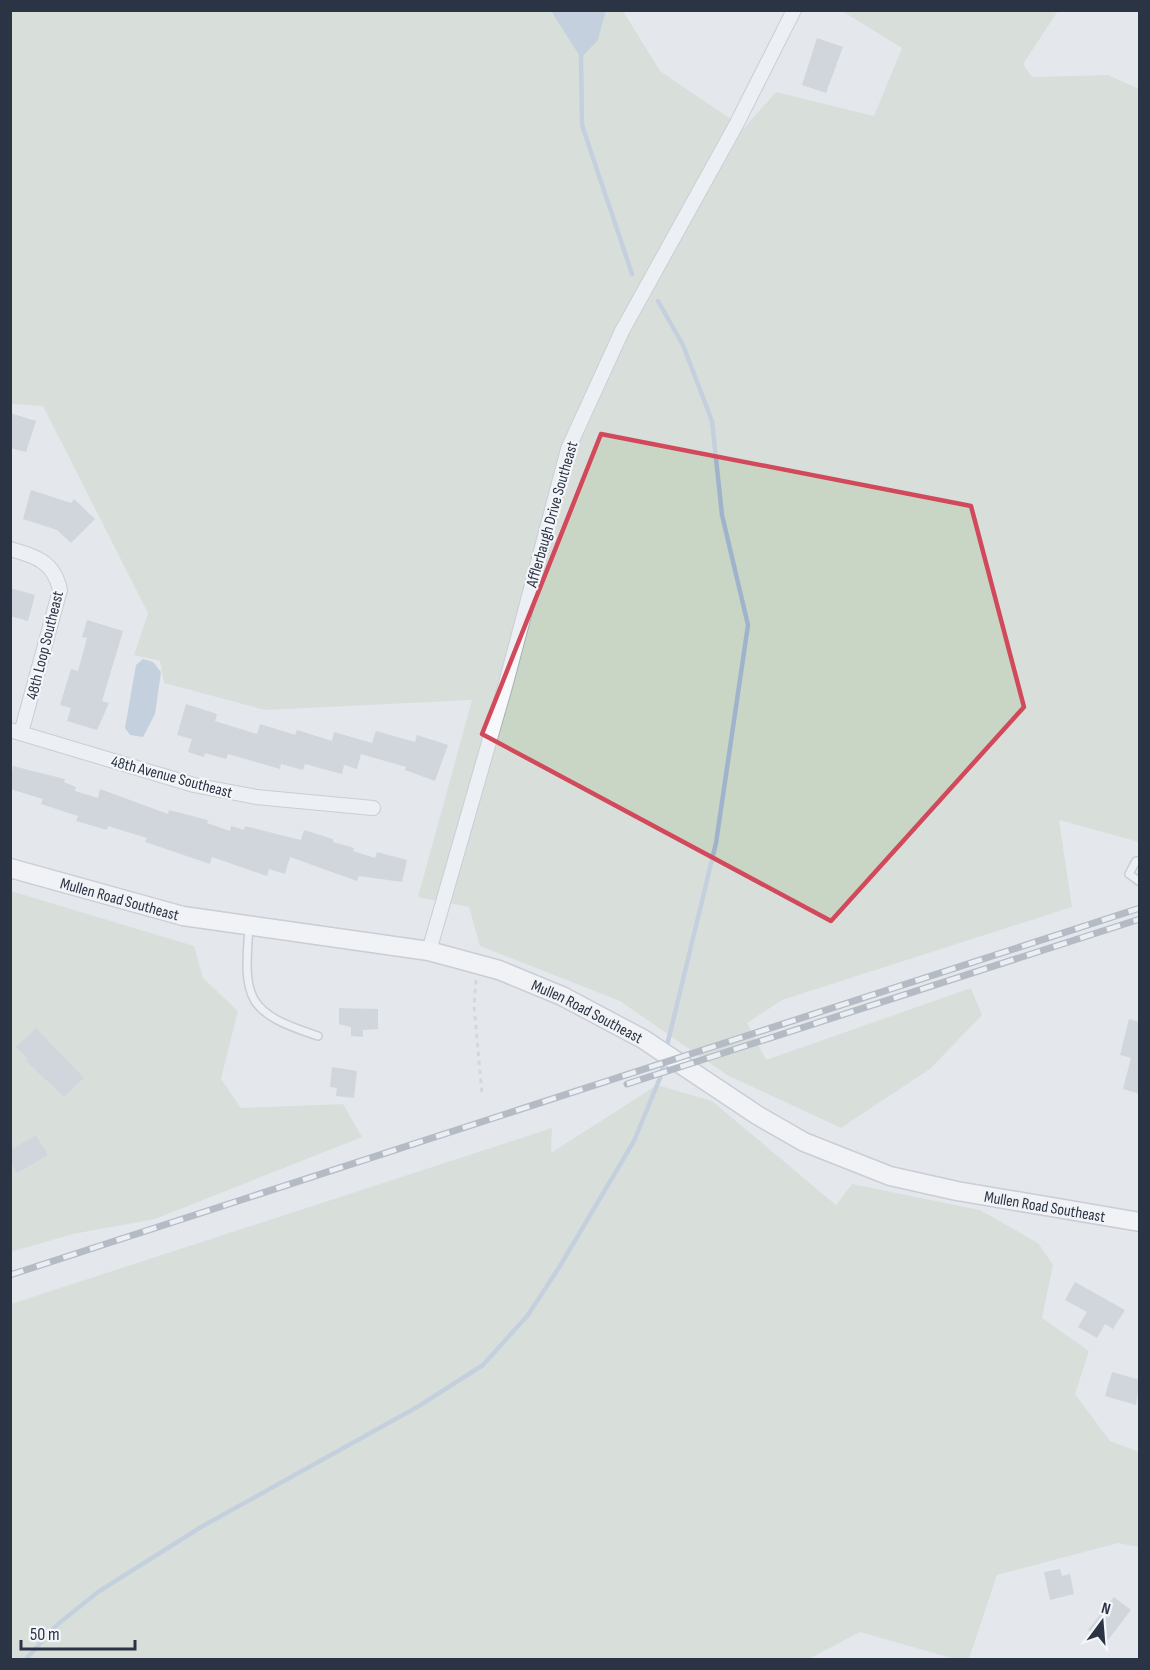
<svg xmlns="http://www.w3.org/2000/svg" width="1150" height="1670" font-family="'Sofia Sans Condensed',sans-serif">
<rect width="100%" height="100%" fill="#e4e7ec"/>
<path fill="#c9d6c5" d="M11 11H551L552 14 598 40 606 11H623L660 71 744 128 776 92 874 116 902 48 842 11H1058L1023 64 1032 77 1108 75 1139 89V842L1059 820 1072 907 782 1000 747 1023 766 1060 971 988 982 1015 930 1069 841 1128 727 1075 620 1001 480 946 469 907 418 897 472 700 265 710 164 683 160 661 134 655 148 613 43 406 11 404Z
M11 891 194 946 203 978 238 1011 221 1079 241 1108 343 1104 362 1137 155 1219 73 1234 11 1252Z
M657 1085 712 1101 836 1205 852 1184 980 1210 1038 1243 1053 1265 1042 1318 1089 1351 1075 1394 1110 1441 1139 1452V1547L1118 1543 997 1575 969 1659H955L860 1632 807 1660 11 1659V1304L552 1128 551 1153Z"/>
<path fill="#9fb4cc" d="M551 11H606L598 40 581 58Z
M143 659 153 662 161 672 155 714 143 737 130 735 125 728 136 665Z"/>
<g fill="none" stroke-linecap="round" stroke-linejoin="round">
<path stroke="#9fb4cc" stroke-width="4.5" d="M581 54 582 125 632 274
M658 301 683 345 712 421 722 515 748 625 716 843 666 1050
M25 1660 58 1624 98 1592 201 1527 419 1406 483 1365 528 1315 560 1266 634 1141 660 1078 665 1058"/>
</g>
<path fill="#bbc0ca" d="M817 38 843 47 826 93 802 85Z
M10 413 36 421 26 452 10 448Z
M31 490 71 503 74 499 95 519 71 543 57 530 23 519Z
M10 588 35 595 28 621 10 616Z
M87 620 123 631 102 701 109 703 97 730 67 721 71 708 60 705 71 669 78 671 87 638 82 637Z
M186 704 217 714 215 721 257 734 260 724 295 735 297 730 332 741 334 732 372 743 376 731 415 742 417 735 448 745 435 781 405 770 406 767 361 754 357 769 344 765 342 774 305 764 303 770 281 764 280 769 228 754 226 759 205 753 204 757 188 752 192 739 177 735Z
M13 766 65 779 64 782 76 787 75 791 98 798 100 789 168 814 169 810 208 820 207 823 230 831 231 826 244 830 245 826 301 840 304 830 333 839V842L354 848 353 851 375 858 377 852 407 860 402 882 359 876 357 881 290 857 285 874 269 869 267 876 212 857 210 864 145 842 147 838 108 826 107 830 76 821 78 816 41 804 43 799 10 789Z
M339 1008 378 1009V1029L363 1030V1037L351 1036V1027L339 1024Z
M1129 1019 1140 1022V1094L1123 1089 1131 1058 1120 1055Z
M36 1028 84 1078 64 1097 26 1061 28 1059 16 1047Z
M332 1067 357 1071 354 1098 336 1096 337 1088 330 1087Z
M36 1135 48 1155 17 1173 10 1161V1150Z
M1075 1282 1125 1310 1113 1329 1105 1324 1097 1338 1078 1327 1087 1312 1065 1300Z
M1112 1372 1140 1380 1136 1405 1105 1396Z
M1060 1569 1062 1576 1070 1574 1074 1594 1050 1600 1044 1572Z
M1114 1597 1131 1610 1105 1644 1088 1630Z"/>
<g fill="none" stroke-linecap="round" stroke-linejoin="round">
<g stroke="#a9aeb7" stroke-width="10">
<path id="lane" d="M1140 861H1136L1129 874 1140 882
M249 928C243 1000 247 1013 318 1036"/>
</g>
<g stroke="#a9aeb7" stroke-width="16">
<path id="street" d="M10 549C36 556 54 562 60 590L21 733
M10 730 194 785 256 797 373 808
M429 951 506 683 568 449 622 331 736 125 794 10"/>
</g>
<g stroke="#a9aeb7" stroke-width="21">
<g id="secondary">
<path id="s1" d="M10 868 183 916 429 951 499 970 562 996 643 1039 757 1115 804 1142 890 1176 957 1191 1140 1222"/>
</g>
</g>
<path stroke="#c2c5cb" stroke-width="3" stroke-dasharray="4.5 4.5" stroke-linecap="butt" d="M476 980 474 1006 482 1094"/>
<use href="#lane" stroke="#f7f8fa" stroke-width="7"/>
<use href="#street" stroke="#f7f8fa" stroke-width="14"/>
<use href="#secondary" stroke="#fff" stroke-width="18"/>
<g stroke="#7d8696" stroke-width="7">
<path id="rail" d="M627 1084 1140 919
M10 1275 1140 908"/>
</g>
<use href="#rail" stroke="#f4f6f9" stroke-width="4.5" stroke-dasharray="14" stroke-linecap="butt"/>
</g>
<path d="M0 0H1150V1670H0ZM601 434 971 506 1024 707 831 921 482 734Z" fill="#e4e7ec" fill-opacity=".55" fill-rule="evenodd"/>
<path fill="none" stroke="#d1495b" stroke-width="4.5" stroke-linejoin="round" d="M601 434 971 506 1024 707 831 921 482 734Z"/>
<g text-anchor="middle" stroke-width="4.5" stroke-linejoin="round" paint-order="stroke">
<g font-size="16" fill="#2b3445" stroke="#f4f6f9">
<text transform="translate(551 514) rotate(-74)" y="6">Afflerbaugh Drive Southeast</text>
<text transform="translate(44 645) rotate(-76)" y="6">48th Loop Southeast</text>
<text transform="translate(172 776) rotate(15)" y="6">48th Avenue Southeast</text>
<text dy="6" stroke="none"><textPath href="#s1" startOffset="114">Mullen Road Southeast</textPath></text>
<text dy="6" stroke="none"><textPath href="#s1" startOffset="598">Mullen Road Southeast</textPath></text>
<text dy="6" stroke="none"><textPath href="#s1" startOffset="1102">Mullen Road Southeast</textPath></text>
</g>
</g>
<rect width="1150" height="1670" fill="none" stroke="#2b3445" stroke-width="24"/>
<g transform="translate(1102 1622) rotate(16)" stroke="#f4f6f9" stroke-width="4.5" paint-order="stroke">
<path d="M0-4.5L10 22L0 15L-10 22Z" fill="#2b3445"/>
<text y="-9" font-size="16" font-weight="bold" text-anchor="middle" fill="#2b3445">N</text>
</g>
<path d="M21 1640v9h114v-9" fill="none" stroke="#2b3445" stroke-width="3"/>
<text x="30" y="1640" font-size="18" fill="#2b3445" stroke="#f4f6f9" stroke-width="4.5" paint-order="stroke">50 m</text>
</svg>
